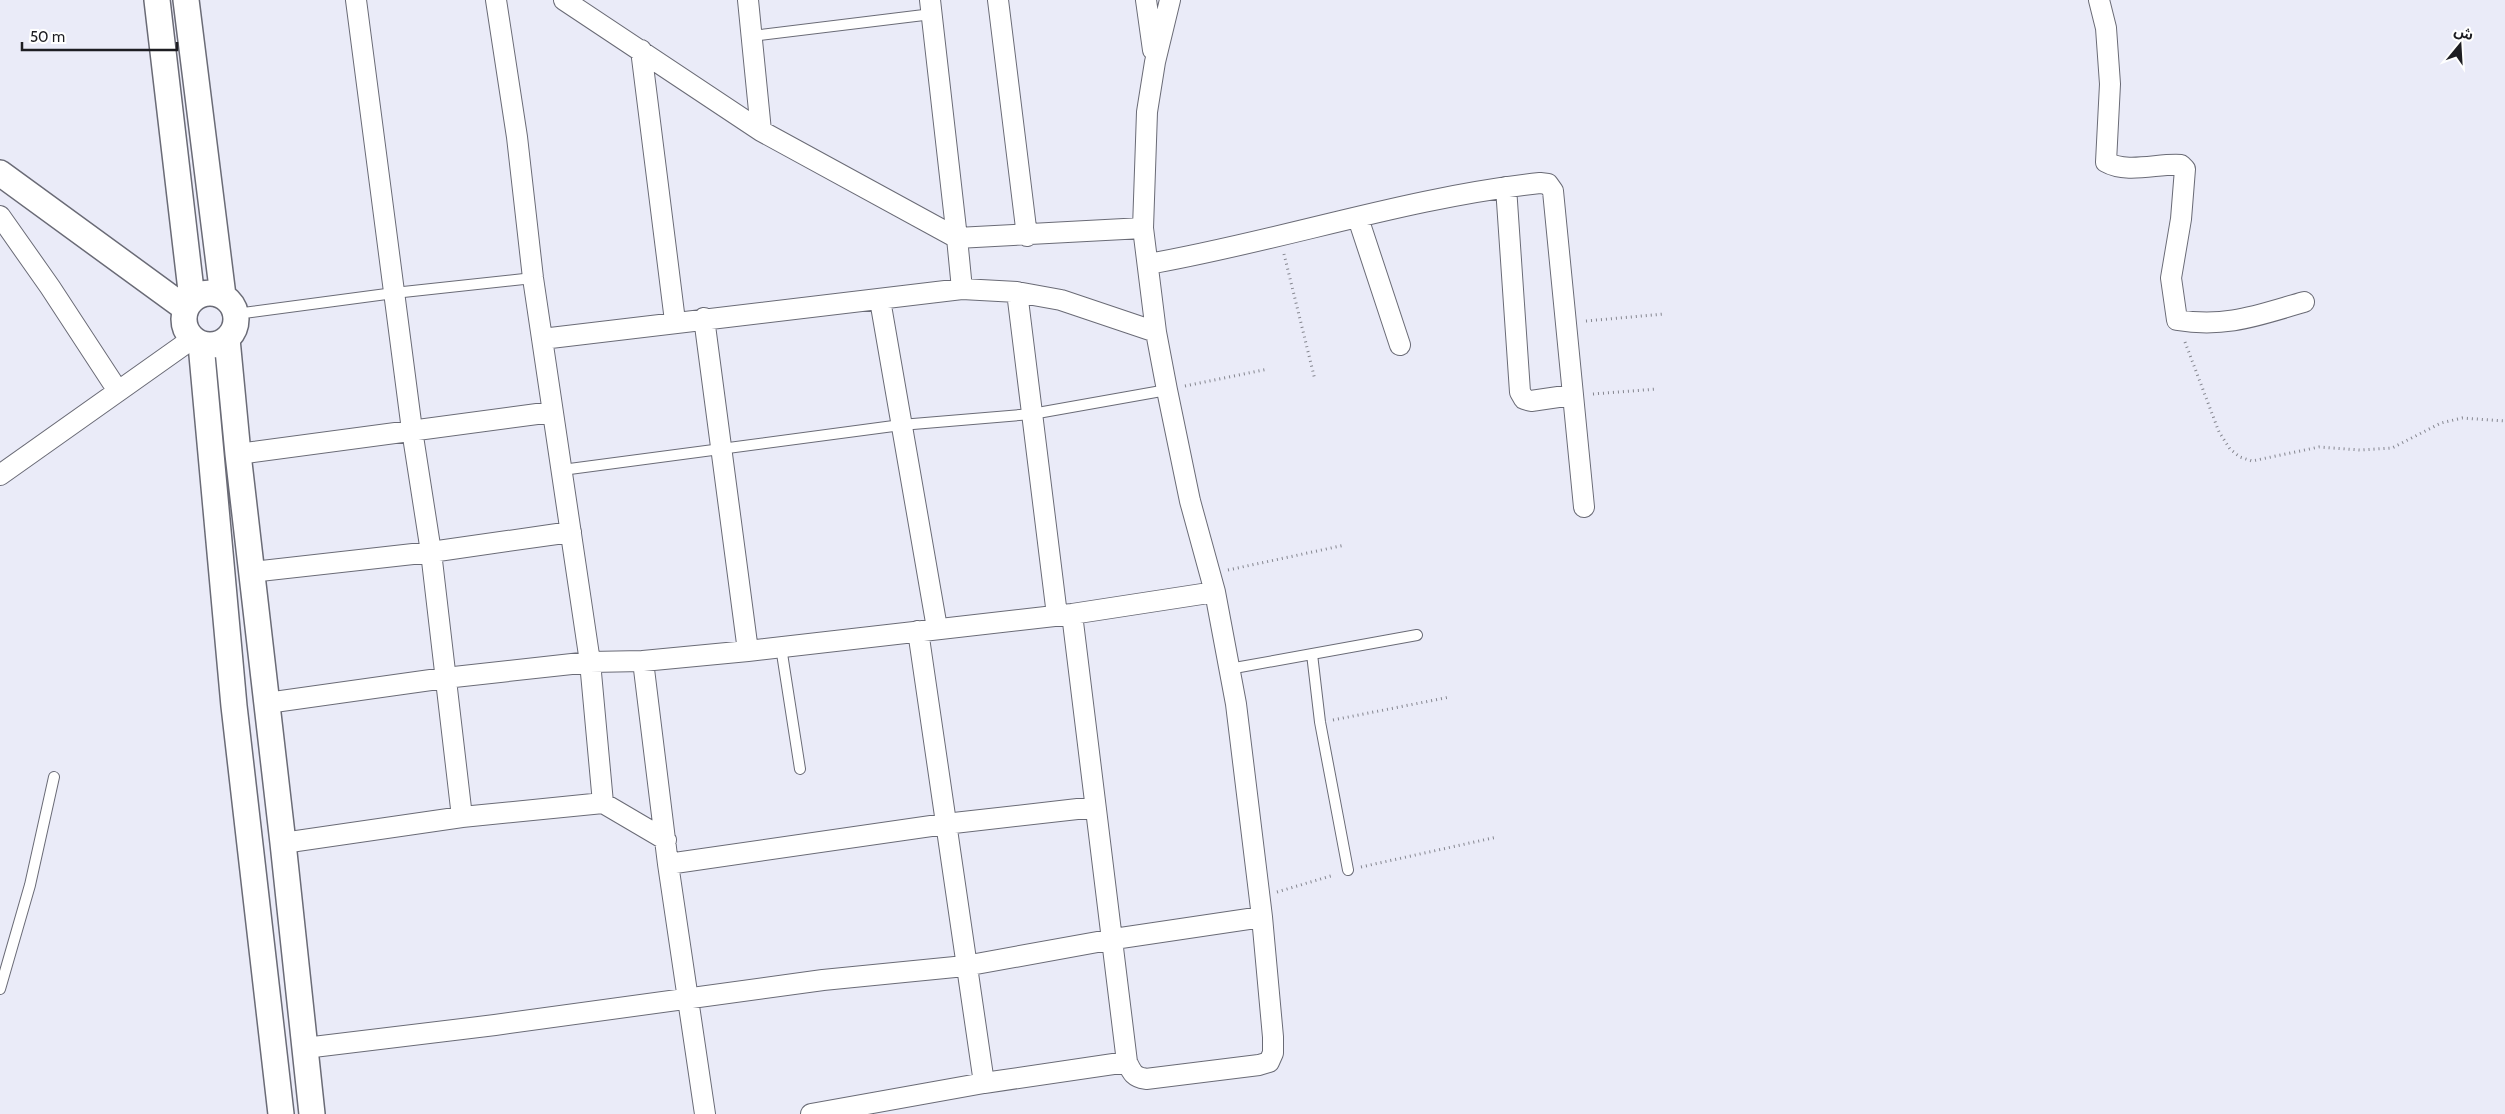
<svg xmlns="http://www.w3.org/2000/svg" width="2505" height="1114" font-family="Cabin,'Noto Sans Arabic',sans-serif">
<rect width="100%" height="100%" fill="#eaebf8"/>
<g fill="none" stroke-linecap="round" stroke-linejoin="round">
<g stroke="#6a6b76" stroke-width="12">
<path id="service" d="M752 36 932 14
M236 314 394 293 533 278
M562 470 901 425 1032 414 1167 390
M781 647 800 769
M1312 654 1320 722 1348 870
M1229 669 1417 635
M0 989 30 885 54 777"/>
</g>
<g stroke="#6a6b76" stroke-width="22">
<path id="minor" d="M356 0 412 430 431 552 462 817
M496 0 517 137 533 278 590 662 603 803
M564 0 761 131 957 238 962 289
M748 0 761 131
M930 0 957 238 1143 228 1147 112 1155 62 1170 0
M998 0 1027 236
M1146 0 1153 50
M2099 0 2106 28 2110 84 2106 162C2127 174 2159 163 2181 165L2185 169 2181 219 2171 278 2177 320C2227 328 2258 315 2304 302
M641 50 675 321
M1506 187 1520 392 1524 399 1531 401 1572 395
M0 216 50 287 118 391
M1358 218 1400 345
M1148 264C1280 241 1408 197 1540 183L1548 184 1553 191 1584 507
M1017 292 1057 615
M880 300 937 628
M704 318 748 651
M542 339 962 289 1017 292 1061 300 1156 332
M238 454 552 412
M0 475 192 339
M252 572 431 552 571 532
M1072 614 1127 1062C1132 1073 1134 1077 1146 1079L1259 1065 1269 1062 1273 1053V1037L1262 917 1236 704 1215 592 1190 501 1167 390 1156 332 1143 228
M918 631 984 1083
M643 661 668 864 705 1114
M267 703 445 678 590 662 643 661 748 651 1072 614 1215 592
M283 843 462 817 603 803 666 840
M668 864 945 824 1095 807
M305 1048 495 1025 823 980 965 966 1114 939 1262 917
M811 1114 984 1083 1127 1062"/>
</g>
<g stroke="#6a6b76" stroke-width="28">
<path id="tertiary" d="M157 0 192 299
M186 0 223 296
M0 173 185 308
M184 319a26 26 0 1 1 52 0a26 26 0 1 1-52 0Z
M227 339 238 454 283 843 312 1114
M201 344 234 706 281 1114"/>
</g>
<path stroke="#85868f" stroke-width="3" stroke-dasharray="1 4" stroke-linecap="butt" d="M1284 254 1315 380
M1586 321 1664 314
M2185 342 2219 432 2230 449 2240 457 2252 461 2319 447 2360 450 2392 448 2441 423 2462 418 2505 421
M1185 386 1268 369
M1593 394 1657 389
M1228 570 1345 545
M1333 720 1450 697
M1361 867 1497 837
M1277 892 1334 875"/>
<use href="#service" stroke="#fff" stroke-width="10"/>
<use href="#minor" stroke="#fff" stroke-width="20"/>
<use href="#tertiary" stroke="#fff" stroke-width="25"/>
</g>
<g transform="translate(2460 45) rotate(18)" stroke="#ffffff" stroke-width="4" paint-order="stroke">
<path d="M0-4L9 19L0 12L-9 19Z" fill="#1d1d22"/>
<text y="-8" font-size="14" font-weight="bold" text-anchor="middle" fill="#1d1d22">ش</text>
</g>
<path d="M22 42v8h155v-8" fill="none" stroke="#1d1d22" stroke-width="2.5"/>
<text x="30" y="42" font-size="15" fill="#1d1d22" stroke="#ffffff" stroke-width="4" paint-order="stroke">50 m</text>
</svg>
